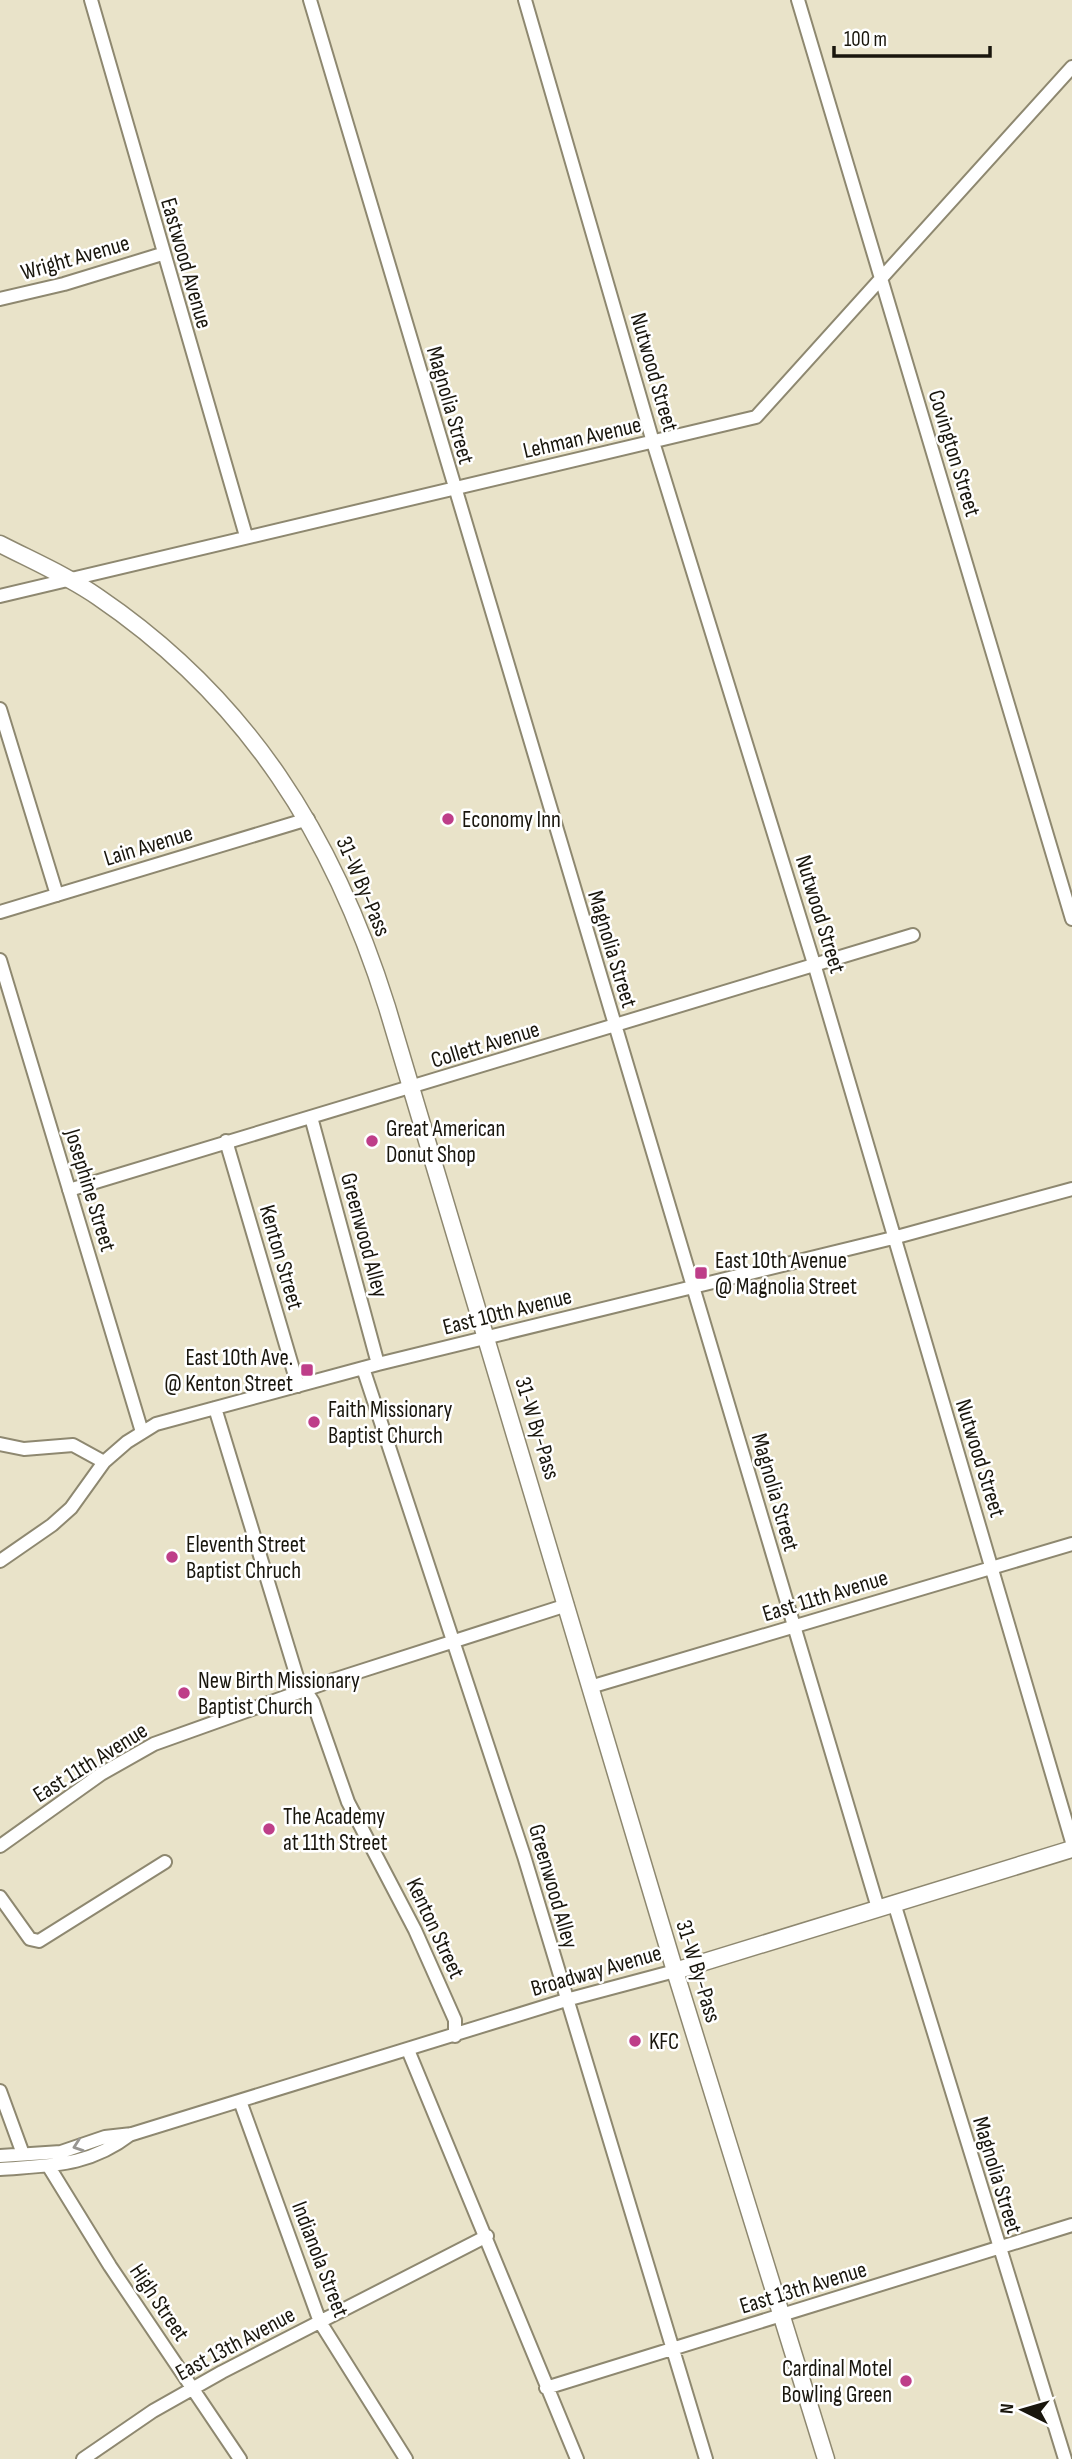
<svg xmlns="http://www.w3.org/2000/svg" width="1072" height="2459" font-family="'Sofia Sans Condensed',sans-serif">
<rect width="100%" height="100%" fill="#e9e3c9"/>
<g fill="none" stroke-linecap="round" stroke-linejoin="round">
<g stroke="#8e8870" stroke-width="16">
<path id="minor" d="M91 0 246 536
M310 0 878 1908
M525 0 653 442 815 967 1072 1842
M798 0 1072 919
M0 299 64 284 162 254
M0 596 756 417 1072 67
M0 709 57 895
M0 912 308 819
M0 960 142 1432
M311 1117 378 1364
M226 1141 298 1386
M69 1190 913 935
M363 1368 524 1856 706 2459
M215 1408 297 1677 313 1702 348 1802 415 1930 455 2020V2036
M0 1444 24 1449 73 1445 104 1462
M0 1561 52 1525 71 1508 104 1462 127 1442 156 1424 378 1364 893 1238 1072 1189
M590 1687 1072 1544
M0 1846 101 1774 154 1744 333 1680 567 1605
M0 1897 30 1939 39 1941 165 1862
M894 1903 1065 2459
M408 2050 577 2459
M0 2091 23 2154
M240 2101 320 2322 406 2459
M0 2156 61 2152 105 2137 132 2134 566 2000 675 1971
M49 2167 110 2266 240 2459
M0 2169C51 2165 88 2167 131 2134
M546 2388 1072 2225
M83 2459 153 2411 222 2372 487 2236"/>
</g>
<g stroke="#8e8870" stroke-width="19">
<path id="major" d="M0 544C33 561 68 576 98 597 248 699 334 837 387 1007L675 1971 826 2459
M675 1971 1072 1849"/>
</g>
<use href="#minor" stroke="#fff" stroke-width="12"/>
<use href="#major" stroke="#fff" stroke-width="16"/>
</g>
<defs><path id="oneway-chevron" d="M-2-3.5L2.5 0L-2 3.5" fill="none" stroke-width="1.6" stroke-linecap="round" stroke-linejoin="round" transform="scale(1.75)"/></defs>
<use stroke="#989692" href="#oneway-chevron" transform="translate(78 2146) rotate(161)"/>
<g fill="#be3e89" stroke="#fff" stroke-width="2.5">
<circle cx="448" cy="819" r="7"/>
<circle cx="372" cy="1141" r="7"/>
<rect x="694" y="1266" width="14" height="14" rx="3.5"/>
<rect x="300" y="1363" width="14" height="14" rx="3.5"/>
<circle cx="314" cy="1422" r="7"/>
<circle cx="172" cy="1557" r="7"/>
<circle cx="184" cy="1693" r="7"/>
<circle cx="269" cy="1829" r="7"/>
<circle cx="635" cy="2041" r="7"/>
<circle cx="906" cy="2381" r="7"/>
</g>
<g text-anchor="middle" stroke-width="5" stroke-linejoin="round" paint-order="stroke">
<g font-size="23" fill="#19160d" stroke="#fff">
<text transform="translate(75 257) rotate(-16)" y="8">Wright Avenue</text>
<text transform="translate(187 263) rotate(74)" y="8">Eastwood Avenue</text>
<text transform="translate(655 372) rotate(74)" y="8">Nutwood Street</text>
<text transform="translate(451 405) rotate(74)" y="8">Magnolia Street</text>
<text transform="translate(582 437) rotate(-13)" y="8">Lehman Avenue</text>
<text transform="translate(955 453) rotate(73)" y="8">Covington Street</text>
<text transform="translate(148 845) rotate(-17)" y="8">Lain Avenue</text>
<text transform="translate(364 886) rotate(67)" y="8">31-W By-Pass</text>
<text transform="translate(821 914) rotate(73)" y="8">Nutwood Street</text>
<text transform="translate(613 949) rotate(73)" y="8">Magnolia Street</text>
<text transform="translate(485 1044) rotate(-17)" y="8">Collett Avenue</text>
<text transform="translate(91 1190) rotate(73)" y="8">Josephine Street</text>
<text transform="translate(365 1235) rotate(75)" y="8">Greenwood Alley</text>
<text transform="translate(282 1257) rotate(74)" y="8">Kenton Street</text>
<text transform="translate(507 1311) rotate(-14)" y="8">East 10th Avenue</text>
<text transform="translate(538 1428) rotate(73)" y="8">31-W By-Pass</text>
<text transform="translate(981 1458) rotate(73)" y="8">Nutwood Street</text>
<text transform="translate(776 1492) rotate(74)" y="8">Magnolia Street</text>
<text transform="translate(825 1595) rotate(-17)" y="8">East 11th Avenue</text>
<text transform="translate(90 1762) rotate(-32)" y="8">East 11th Avenue</text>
<text transform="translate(554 1886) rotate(74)" y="8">Greenwood Alley</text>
<text transform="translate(436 1928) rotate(65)" y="8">Kenton Street</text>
<text transform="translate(596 1970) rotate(-16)" y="8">Broadway Avenue</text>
<text transform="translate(699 1971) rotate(73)" y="8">31-W By-Pass</text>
<text transform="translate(998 2175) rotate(73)" y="8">Magnolia Street</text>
<text transform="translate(321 2259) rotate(69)" y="8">Indianola Street</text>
<text transform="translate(803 2287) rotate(-17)" y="8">East 13th Avenue</text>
<text transform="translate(160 2302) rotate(56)" y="8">High Street</text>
<text transform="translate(235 2343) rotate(-28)" y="8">East 13th Avenue</text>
</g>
<g font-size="23" fill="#19160d" stroke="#fff" text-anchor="start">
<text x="462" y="827">Economy Inn</text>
<text x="386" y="1136">Great American<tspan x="386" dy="26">Donut Shop</tspan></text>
<text x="715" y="1268">East 10th Avenue<tspan x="715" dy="26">@ Magnolia Street</tspan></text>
<text x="293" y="1365" text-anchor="end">East 10th Ave.<tspan x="293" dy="26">@ Kenton Street</tspan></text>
<text x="328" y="1417">Faith Missionary<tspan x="328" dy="26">Baptist Church</tspan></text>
<text x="186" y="1552">Eleventh Street<tspan x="186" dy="26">Baptist Chruch</tspan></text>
<text x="198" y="1688">New Birth Missionary<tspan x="198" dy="26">Baptist Church</tspan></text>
<text x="283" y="1824">The Academy<tspan x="283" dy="26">at 11th Street</tspan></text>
<text x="649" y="2049">KFC</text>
<text x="892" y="2376" text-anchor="end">Cardinal Motel<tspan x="892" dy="26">Bowling Green</tspan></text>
</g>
</g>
<g transform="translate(1023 2410) rotate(275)" stroke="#ffffff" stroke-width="5" paint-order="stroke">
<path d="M0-5L12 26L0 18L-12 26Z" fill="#19160d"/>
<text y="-10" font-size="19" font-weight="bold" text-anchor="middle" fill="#19160d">N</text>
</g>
<path d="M834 46v10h156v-10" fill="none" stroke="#19160d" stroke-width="3.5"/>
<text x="844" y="46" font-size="21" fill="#19160d" stroke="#ffffff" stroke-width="5" paint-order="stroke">100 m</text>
</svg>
